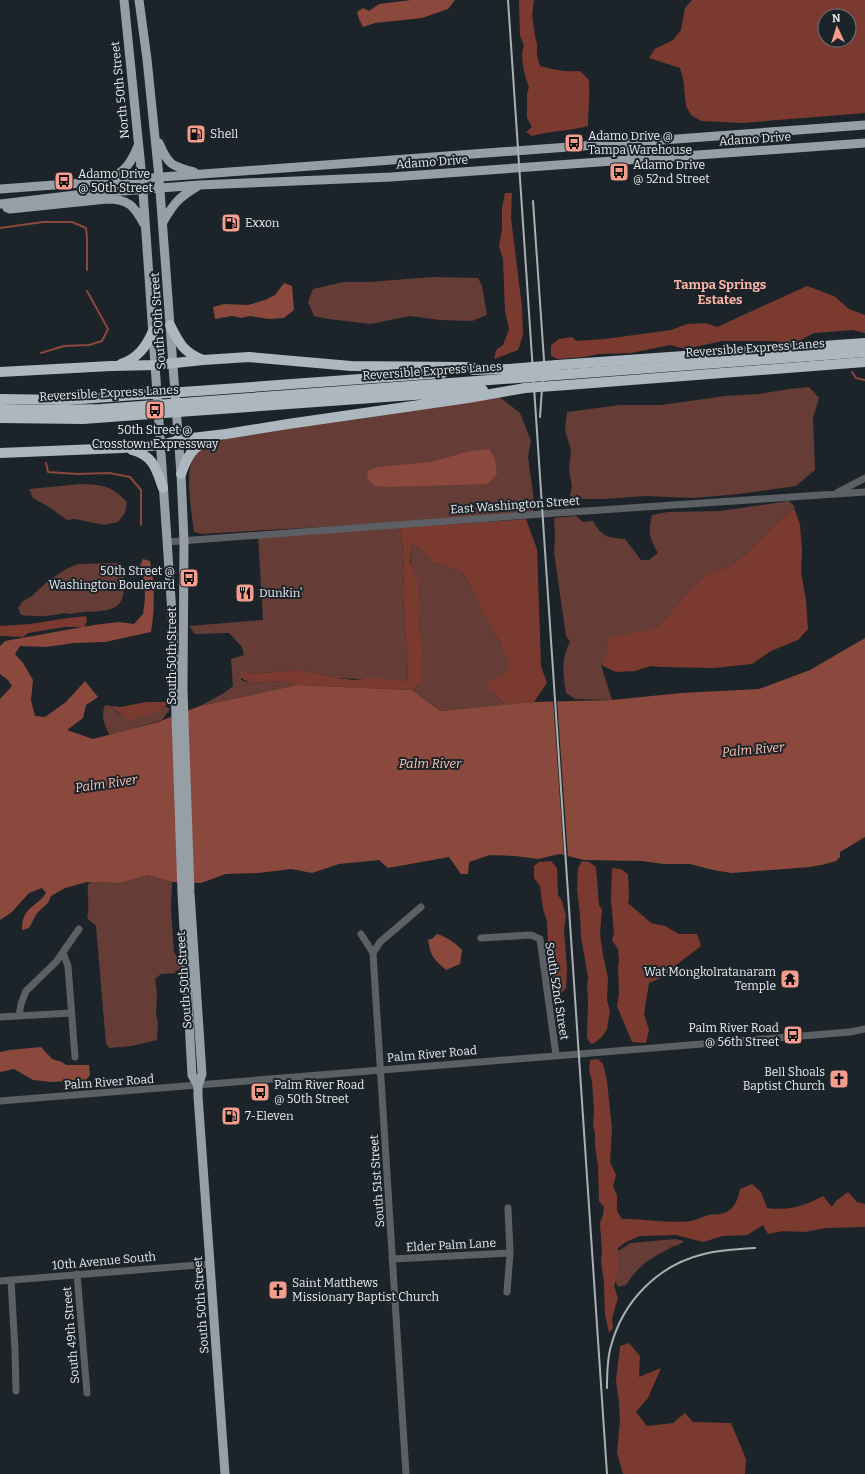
<svg xmlns="http://www.w3.org/2000/svg" width="865" height="1474" font-family="Bitter,serif">
<rect width="100%" height="100%" fill="#1c242a"/>
<path fill="#653d36" d="M433 277 478 278 482 286 487 315 472 321 440 320 410 316 371 324 328 319 314 316 308 302 313 289 343 282H369Z
M809 387 819 398 813 418 815 470 796 486 739 494 693 498 645 496 604 499H579L570 496 572 486 569 470 571 450 565 430 567 412 620 405H661L725 396 759 394 789 389Z
M497 395 520 413 531 441 528 457 534 501 533 514C423 522 312 527 202 534L194 532C192 513 182 463 198 450 207 443 226 439 237 435Z
M80 484C104 485 110 485 127 502L125 513 118 522 104 525 75 519 67 520 49 507 33 498 29 489Z
M789 501 795 507 765 534 747 553 728 567 707 574 693 586 658 627 608 640 606 657 601 665 612 700 575 699 566 693C563 675 561 658 570 642L566 636 554 552 555 537 554 518 576 516 583 522 593 521C602 537 608 538 625 539L641 560H649L658 553C649 537 648 533 652 515L668 512 720 511Z
M399 526 402 539 404 572 403 593 408 672 407 681 337 678 300 670 250 674 241 668V680L250 683 282 681 297 685 200 706 224 693 233 686 231 659 244 655 242 647 229 633 195 634 189 626 263 620 258 536Z
M410 543 418 547 434 563 461 571 471 586 482 613 500 642 511 669 493 693 505 705 440 711 412 690 421 683C421 661 421 640 419 619 415 593 410 568 410 543Z
M119 563C124 570 124 577 124 587 124 619 94 608 71 614 64 612 59 615 52 615 41 617 31 616 21 615L18 608 22 602 32 596 48 581 66 569 78 564Z
M105 705 111 706 121 715 153 712 165 706 170 709 162 720 110 735C104 726 101 715 105 705Z
M148 875 172 882 171 910 174 952 183 968 174 972 178 973 161 974 155 979 157 992 156 1014 158 1023 157 1040 132 1046 109 1048 107 1044H106L96 926 87 918C90 906 87 896 88 884L92 882 120 883Z
M675 1239 684 1241C679 1246 675 1245 670 1248 649 1259 639 1265 626 1285L618 1287 615 1280 616 1252 631 1243Z"/>
<path fill="#7b3a2f" fill-rule="evenodd" d="M519 0H534L532 15 535 36 537 44V55L540 66C554 70 566 72 580 71L589 80C590 96 588 111 588 126 569 131 550 131 532 136L526 132 532 127 527 118V94L529 87C525 78 519 55 524 46L520 35Z
M692 0H865V113L742 123 701 121 691 115 686 106 683 78 680 68 649 58 655 49 673 40 681 30 685 8ZM825 16H849V40H825Z
M505 193H512L511 218 522 307 523 335 518 350 494 359 496 350 503 345 509 329 505 311 503 259 499 246 502 229V208Z
M807 286 834 296 849 309 865 315V333L853 330 814 333 793 344 773 341H723L685 349 670 345 631 353 599 354 584 357 558 359 551 356V345L559 339 572 337 576 341 605 339 671 330 687 324 705 323 717 327Z
M794 508 800 524 802 551 801 572 806 600 808 629 798 640 771 651 752 664 714 668 661 667 651 666 635 671 616 672 601 665 606 657 608 639 658 627 693 586 707 574 728 567 747 553 765 534Z
M526 519 537 549 541 666 547 683 534 702 505 705 493 693 487 685 510 668 500 642 482 613 471 586 461 571 434 563 418 547 411 543 410 562 418 580 419 619 422 652 421 683 412 690 297 685 282 681 250 683 241 678V668L250 674 300 670 337 678 354 680 375 678 407 681 408 672 403 593 404 572 402 539 399 526H427Z
M86 616 87 621 84 627H64L28 633 23 637 0 636V626L31 624 61 619Z
M147 702H169C160 713 142 716 128 720L111 706 120 707Z
M551 861 557 868 558 895 562 901 566 916 564 929 567 970 566 988 560 995 556 992 553 986 549 962 547 921 543 909 540 886 534 878V866L539 862Z
M582 861 589 862 596 867 599 905 602 909 600 934 603 955 608 978 607 1000 610 1011 607 1029 602 1037 594 1043 591 1044 587 1038 588 1001 587 987 588 977 581 937 580 914 577 890 578 868Z
M612 868 621 869 628 874 629 896 628 903 651 923 665 926 679 934H697L701 946 675 966 668 975 649 983 644 1014 649 1030 646 1043 632 1042 617 1006 619 994 618 967 619 960 618 949 612 940 614 934 611 900Z
M598 1059 603 1064 607 1081 612 1129 610 1162 616 1175 613 1186 617 1196V1211L622 1219C645 1218 668 1224 691 1221 697 1220 703 1216 709 1215 713 1214 719 1215 724 1213 735 1209 738 1199 740 1189L752 1184 761 1192 767 1208C788 1211 805 1206 823 1196L832 1207 836 1201 848 1192 857 1202 865 1204V1227L826 1228 805 1232 783 1231 768 1234 763 1225 747 1235 723 1236 703 1242 676 1235 640 1236 626 1242 618 1248V1274L614 1286 618 1298 612 1318 613 1328 609 1333 605 1314 604 1282 601 1261 602 1252 600 1223 603 1215 604 1207 599 1201 598 1166 595 1145V1134L593 1126 594 1112 592 1081 589 1071 590 1060Z
M629 1343 640 1356 639 1377 661 1368 648 1398 636 1412 647 1426 673 1423 685 1413 693 1422 731 1423 746 1459 745 1474H623L617 1453 620 1419 619 1402 616 1381 620 1346Z"/>
<path fill="#8b483c" d="M411 0H455L448 9 422 18 375 23 363 27 359 19 357 12 363 8 369 11 379 4Z
M284 283 292 286 294 310 284 318 269 319 250 316 241 318 232 316 215 319 213 307 224 304 248 305 265 300 275 295Z
M489 449 495 459 497 474 488 484 388 487 375 486 368 480 367 471 378 467 431 462 470 451Z
M143 559 150 561C155 585 155 608 151 632L105 642 74 643 46 647 20 646 15 654 23 663 33 680 31 700 35 716 45 717 66 702 85 681 98 697 86 705 83 718 67 730 93 739 158 722 200 706 297 685 412 690 440 711 534 702 612 700 681 693 759 689 810 670 865 638V837L840 852V857L836 861 826 864 810 867 732 873 713 870 690 864H664L642 861 584 860 560 854 538 859 515 856 490 855 469 862 468 874H461L449 857 388 868 379 860 339 864 312 873 291 869 258 873 226 874 201 883 172 882 148 875 120 883 87 882 65 888 51 896 48 903 37 913 29 928 22 930C22 906 35 909 46 893L42 888 29 893 12 912 0 920V699L12 686 8 680 0 674V646L5 641 94 625 119 622 134 624 143 614 145 598 144 580 139 568Z
M437 934C445 936 457 944 462 950L460 964 446 970C433 958 431 957 428 940L433 938Z
M41 1047 52 1059 62 1062 66 1065H89L90 1075 86 1080 52 1082 33 1080 14 1069 0 1072V1052L9 1050Z"/>
<path fill="#1c242a" d="M553 699H557L568 858 564 857Z"/>
<g fill="none" stroke-linecap="round" stroke-linejoin="round">
<path stroke="#8b483c" stroke-width="2" d="M0 228 43 222H72L86 228 87 238V270
M41 353 64 346 89 345 102 341 108 329 87 291
M852 372 856 378 865 380
M46 463 48 472 77 474 109 473 130 477 141 490V525"/>
<path stroke="#5c6064" stroke-width="7" d="M838 492 865 478
M167 542 542 514 865 492
M361 934 373 953
M481 938 531 935 540 939 556 1055
M63 953 68 966 75 1057
M19 1016 21 1004 26 991 56 962 79 929
M0 1017 71 1013
M0 1101 850 1032 865 1029
M392 1259 510 1253
M77 1274 87 1393
M11 1280 15 1350 16 1391
M0 1281 210 1264
M507 1292 510 1253 508 1208
M406 1474 373 953 380 942 421 907"/>
<path stroke="#969ea6" stroke-width="9" d="M124 0 142 178 148 262 173 628 182 893 192 1075 198 1086
M139 0 147 59 159 177 181 474 184 541 183 690 190 893 202 1074 198 1086V1096L225 1474
M159 143C168 165 172 166 194 172
M622 143 636 160
M110 179C126 170 131 163 138 146
M0 189 865 125
M0 204 84 194 199 185 391 177 865 143
M7 208 10 209 107 199C129 199 134 206 144 224
M163 222C174 203 179 197 198 186"/>
<path stroke="#adb7c0" stroke-width="10" d="M170 325C179 343 183 352 203 360
M121 364C138 358 146 347 153 331
M557 365 865 343
M473 370 509 369
M0 372 111 366 156 365 203 360 249 357 351 366 458 367H471L478 370
M567 385 865 362
M197 391 443 373
M0 399 67 400 136 395
M206 410 483 390
M0 418 83 419 137 415
M132 450C154 456 156 469 163 488
M0 453 122 448 161 445 183 439 226 434 288 424 468 398 525 388
M181 474C187 457 192 446 210 440"/>
<path stroke="#aab1b5" stroke-width="2" d="M508 0 607 1474
M533 201 544 360 540 417
M607 1388C607 1374 607 1359 611 1346 623 1301 658 1265 704 1254 720 1250 738 1249 755 1248"/>
<path stroke="#adb7c0" stroke-width="10" d="M509 369 557 365
M525 388 567 385
M136 395 197 391
M0 409 55 410 101 409 865 352
M137 415 206 410"/>
</g>
<defs>
<g id="fuel-square" transform="scale(1)"><rect x="-9" y="-9" width="18" height="18" rx="4" fill="#f49d8d" stroke="#1c242a"/><path d="M-5.5-6h7V0h2V4h1.3V-2.5L3-4.5l.8-.8L6-3V5H2.5V1h-1V6h-7ZM-4.2-4.7v3.2H.2V-4.7Z" fill="#111"/></g>
<g id="bus-square" transform="scale(1)"><rect x="-9" y="-9" width="18" height="18" rx="4" fill="#f49d8d" stroke="#1c242a"/><path d="M-5-6H5V4H4V6H2V4H-2V6H-4V4H-5ZM-3.5-4V0h7V-4ZM-3.5 1.2v1.5H-2V1.2ZM2 1.2v1.5H3.5V1.2Z" fill="#111"/></g>
<g id="restaurant-square" transform="scale(1)"><rect x="-9" y="-9" width="18" height="18" rx="4" fill="#f49d8d" stroke="#1c242a"/><path d="M-5-6h1v4h1v-4h1v4h1v-4h1v5L-1.5 .5V6h-2V.5L-5-1ZM5-6V6H3V1.5H1.5Q1.5-4 5-6Z" fill="#111"/></g>
<g id="temple-square" transform="scale(1)"><rect x="-9" y="-9" width="18" height="18" rx="4" fill="#f49d8d" stroke="#1c242a"/><path d="M0-6L5-2H3V0L6.5 2.5H4V6H1.5V3h-3V6H-4V2.5H-6.5L-3 0V-2H-5Z" fill="#111"/></g>
<g id="church-square" transform="scale(1)"><rect x="-9" y="-9" width="18" height="18" rx="4" fill="#f49d8d" stroke="#1c242a"/><path d="M-1.2-6h2.4v3.5h3.3v2.4h-3.3V6h-2.4V-.1h-3.3v-2.4h3.3Z" fill="#111"/></g>
</defs>
<g fill-rule="evenodd">
<use href="#fuel-square" x="196" y="134"/>
<use href="#bus-square" x="574" y="143"/>
<use href="#bus-square" x="619" y="172"/>
<use href="#bus-square" x="64" y="181"/>
<use href="#fuel-square" x="231" y="223"/>
<use href="#bus-square" x="155" y="410"/>
<use href="#bus-square" x="189" y="578"/>
<use href="#restaurant-square" x="245" y="593"/>
<use href="#temple-square" x="790" y="979"/>
<use href="#bus-square" x="793" y="1035"/>
<use href="#church-square" x="839" y="1079"/>
<use href="#bus-square" x="260" y="1092"/>
<use href="#fuel-square" x="231" y="1116"/>
<use href="#church-square" x="278" y="1290"/>
</g>
<g text-anchor="middle" stroke-width="4" stroke-linejoin="round" paint-order="stroke">
<g font-size="12" fill="#e6ecf0" stroke="#1c242a">
<text transform="translate(120 90) rotate(-96)" y="4">North 50th Street</text>
<text transform="translate(755 139) rotate(-4)" y="4">Adamo Drive</text>
<text transform="translate(432 162) rotate(-4)" y="4">Adamo Drive</text>
<text transform="translate(158 321) rotate(-94)" y="4">South 50th Street</text>
<text transform="translate(755 348) rotate(-4)" y="4">Reversible Express Lanes</text>
<text transform="translate(432 371) rotate(-4)" y="4">Reversible Express Lanes</text>
<text transform="translate(109 393) rotate(-3)" y="4">Reversible Express Lanes</text>
<text transform="translate(515 505) rotate(-4)" y="4">East Washington Street</text>
<text transform="translate(172 656) rotate(-90)" y="4">South 50th Street</text>
<text transform="translate(184 980) rotate(-94)" y="4">South 50th Street</text>
<text transform="translate(557 991) rotate(81)" y="4">South 52nd Street</text>
<text transform="translate(432 1054) rotate(-5)" y="4">Palm River Road</text>
<text transform="translate(109 1082) rotate(-4)" y="4">Palm River Road</text>
<text transform="translate(377 1181) rotate(-94)" y="4">South 51st Street</text>
<text transform="translate(451 1245) rotate(-3)" y="4">Elder Palm Lane</text>
<text transform="translate(104 1261) rotate(-5)" y="4">10th Avenue South</text>
<text transform="translate(201 1305) rotate(-94)" y="4">South 50th Street</text>
<text transform="translate(71 1335) rotate(-95)" y="4">South 49th Street</text>
</g>
<g font-size="12" fill="#e6ecf0" stroke="#1c242a" text-anchor="start">
<text x="210" y="138">Shell</text>
<text x="588" y="140">Adamo Drive @<tspan x="588" dy="14">Tampa Warehouse</tspan></text>
<text x="633" y="169">Adamo Drive<tspan x="633" dy="14">@ 52nd Street</tspan></text>
<text x="78" y="178">Adamo Drive<tspan x="78" dy="14">@ 50th Street</tspan></text>
<text x="245" y="227">Exxon</text>
<text x="155" y="434" text-anchor="middle">50th Street @<tspan x="155" dy="14">Crosstown Expressway</tspan></text>
<text x="175" y="575" text-anchor="end">50th Street @<tspan x="175" dy="14">Washington Boulevard</tspan></text>
<text x="259" y="597">Dunkin'</text>
<text x="776" y="976" text-anchor="end">Wat Mongkolratanaram<tspan x="776" dy="14">Temple</tspan></text>
<text x="779" y="1032" text-anchor="end">Palm River Road<tspan x="779" dy="14">@ 56th Street</tspan></text>
<text x="825" y="1076" text-anchor="end">Bell Shoals<tspan x="825" dy="14">Baptist Church</tspan></text>
<text x="274" y="1089">Palm River Road<tspan x="274" dy="14">@ 50th Street</tspan></text>
<text x="245" y="1120">7-Eleven</text>
<text x="292" y="1287">Saint Matthews<tspan x="292" dy="14">Missionary Baptist Church</tspan></text>
</g>
<g font-size="13" font-weight="bold" fill="#f9b6a9" stroke="#1c242a">
<text x="720" y="289">Tampa Springs<tspan x="720" dy="15">Estates</tspan></text>
</g>
<g font-size="13" font-style="italic" fill="#ffc0b4" stroke="#1c242a">
<text transform="translate(753 749) rotate(-5)" y="5">Palm River</text>
<text x="430" y="768">Palm River</text>
<text transform="translate(106 783) rotate(-8)" y="5">Palm River</text>
</g>
</g>
<g transform="translate(837 28) rotate(356)"><circle r="19" fill="#1c242a" stroke="#6d7479"/>
<path d="M0-3L7 15L0 10L-7 15Z" fill="#f49d8d"/>
<text y="-6" font-size="11" font-weight="bold" text-anchor="middle" fill="#e6ecf0">N</text>
</g>
</svg>
